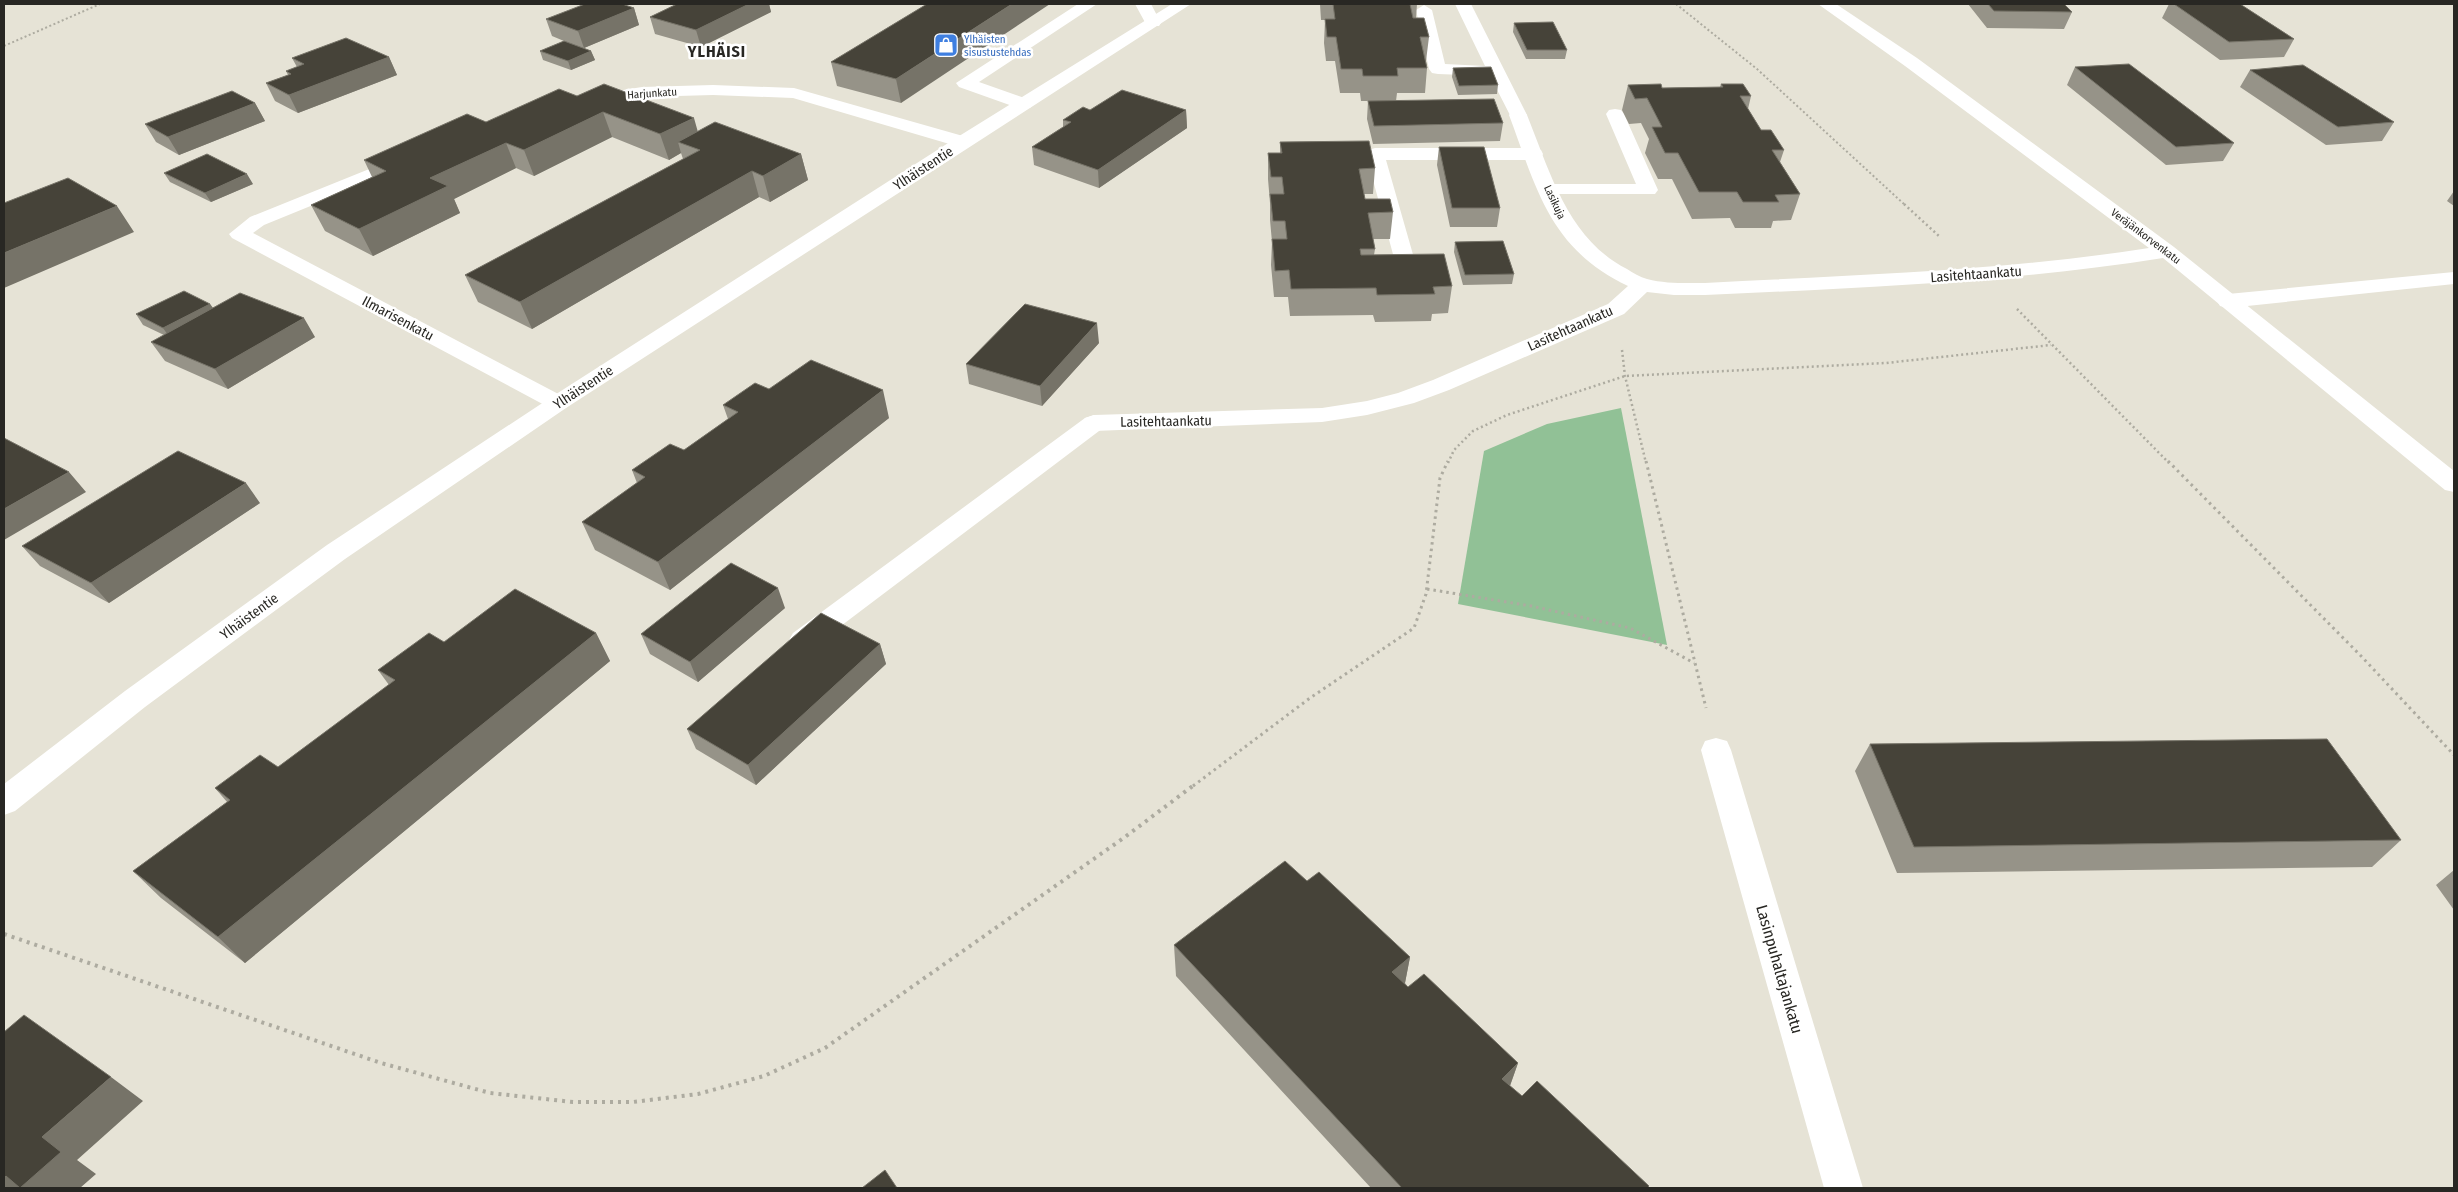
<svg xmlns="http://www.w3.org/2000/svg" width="2458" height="1192" font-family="'Fira Sans Condensed',sans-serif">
<rect width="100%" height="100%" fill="#e6e3d6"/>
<path fill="#91c196" d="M1621 408 1667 645 1458 604 1484 451 1547 424Z"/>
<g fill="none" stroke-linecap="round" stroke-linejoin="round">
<path stroke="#adaba0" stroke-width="2" stroke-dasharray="2 2.5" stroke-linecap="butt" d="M1676 4 1757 69 1905 205
M4 46 100 4"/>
<path stroke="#adaba0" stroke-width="2.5" stroke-dasharray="2 3" stroke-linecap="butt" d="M1904 204 1940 237
M2017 309 2169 463
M1622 350 1625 376 1646 463
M1448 463 1454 450 1473 431 1507 415 1625 376 1886 363 2051 345"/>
<path stroke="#adaba0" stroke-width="3" stroke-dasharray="2.5 4" stroke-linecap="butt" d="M1646 461 1706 708
M2168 461 2362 657 2454 755
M1427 589 1531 606 1630 628 1694 663
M1193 786 1310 698 1414 628 1426 594 1440 478 1448 461"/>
<path stroke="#adaba0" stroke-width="4" stroke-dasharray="3 5" stroke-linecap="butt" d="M4 934 381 1063 490 1093 573 1102H633L698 1094 764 1076 825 1048 1125 837 1194 785"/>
<path fill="#fff" fill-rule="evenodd" d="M1078 4H1097L979 82 1030 100 1033 104 1030 108H1018L959 87 956 83Z
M1135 4H1151L1161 23 1159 26H1147Z
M1455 4H1471L1527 115 1524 119H1512L1490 76 1438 74 1432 73 1429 69 1416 10 1424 5 1432 10 1445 64 1485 66Z
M1615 109 1621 110 1624 114 1658 190 1655 194H1542L1539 190 1542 186 1549 184H1636L1606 114 1609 110Z
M1375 148H1534L1541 150 1543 154 1541 158 1534 160H1386L1414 258 1411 262 1404 264 1397 262 1394 258 1366 154 1368 150Z
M2454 272V284L2228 308 2220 306 2217 301 2220 296 2228 294Z
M1094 415 1103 418 1106 423 1103 428 813 647 803 651 793 647 789 640 793 633 1085 418Z"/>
<path fill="#fff" fill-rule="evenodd" d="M1818 4H1836L1917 58 2174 247 2454 471V492L2445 490 2163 258C2011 282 1858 288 1705 295H1674L1647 292 1624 314 1449 390 1414 403 1367 415 1322 422 1094 431 1085 428 1082 423 1085 418 1094 415 1322 408 1367 401 1398 393 1433 380 1608 304 1628 286C1550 249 1537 190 1509 115L1512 111H1524L1527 115C1550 172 1568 239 1627 269 1633 273 1640 277 1647 279 1666 284 1686 283 1705 283 1853 275 2002 271 2149 248L1905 66Z
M713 85 794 88 970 138 972 142 970 146 963 148 793 98 713 95 642 97 592 105 586 104 583 100 586 96 592 95 642 87Z
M404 155 411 157 413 161 411 165 264 225 253 233 566 398 570 403 566 408 558 410 550 408 232 238 229 234 250 217Z
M1716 738 1727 741 1731 750 1863 1188H1824L1701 750 1705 741Z"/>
<path fill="#fff" fill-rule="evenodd" d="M1172 4H1191L566 408 345 559 145 707 15 811 4 815V784L125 691 327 545 550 398 956 138Z"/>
</g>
<path fill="#969388" d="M677 4H769L771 12 701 47 655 34 650 17Z
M927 4 901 103 837 86 831 62Z
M1320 4H1417L1416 18 1429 37 1426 61 1427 68 1425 93H1397L1396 101H1361L1360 93H1340L1335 61H1326L1324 43 1325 20H1321Z
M1968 4H2064L2072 12 2064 29 1987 28Z
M2169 4H2240L2294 39 2284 57 2220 60 2162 18Z
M634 8 639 25 584 48 591 51 595 60 571 70 543 60 540 51 564 41 552 36 546 19Z
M1514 23 1567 50 1565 59H1526L1513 32Z
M389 57 397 75 298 113 275 101 266 83 288 75 286 71 297 67 292 58Z
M2075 67 2234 143 2223 161 2166 165 2067 85Z
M1453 68 1498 85 1497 94 1458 95 1452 77Z
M2250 70 2394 122 2382 141 2326 145 2240 87Z
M1721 84 1751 96 1748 109 1761 130 1784 150 1780 162 1800 194 1791 220 1773 221 1771 228H1735L1730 218 1692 219 1672 179H1658L1645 153 1649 139 1641 123 1629 124 1622 110 1628 85 1662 88 1720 87Z
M577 96 698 131 801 154 808 180 770 202 759 197 532 329 478 302 465 275 683 159 681 153 669 160 612 137 534 176 516 168 454 199 460 213 373 256 325 231 311 205 372 177 364 160Z
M1368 101 1503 123 1500 141 1373 144 1367 119Z
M255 103 265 121 179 155 156 142 145 124Z
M1090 110H1186L1187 128 1099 188 1034 165 1032 147 1063 127V120Z
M1280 142 1375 168 1373 194H1364L1365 199 1393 212 1390 239H1373L1375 249 1374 255 1452 286 1448 313 1432 314 1431 321 1375 322 1373 315 1290 316 1288 297H1274L1271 265 1272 242 1270 220V203L1268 179V153H1280Z
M1439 147 1500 208 1497 227H1450L1437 165Z
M164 173 253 184 211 202 170 182Z
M2454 191V206L2447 201Z
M1455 242 1514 274 1512 284 1463 285 1454 252Z
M210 304 213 308 315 337 228 389 165 361 151 342 164 335 143 325 136 314Z
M1099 343 1042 406 969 384 966 364Z
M769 389 889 418 670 590 595 550 582 522 637 483 632 470 684 450 728 419 723 405Z
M260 503 109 603 40 566 22 546Z
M785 608 698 682 650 654 641 634Z
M596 633 610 661 245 963 161 898 133 871 227 802 215 788 278 767 389 685 378 670 444 642Z
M880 644 886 664 756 785 696 749 687 729Z
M1870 744 2401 840 2372 867 1897 873 1855 771Z
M2454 870V910L2436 885Z
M1307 881 1410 957 1405 983 1408 987 1518 1063 1510 1086 1522 1096 1649 1186 1648 1188H1371L1176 976 1174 945Z"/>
<path fill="#767368" d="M749 4H769L771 12 701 47 696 30Z
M1012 4H1050L901 103 896 79Z
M634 8 639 25 584 48 578 31Z
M591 51 595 60 571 70 568 61Z
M389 57 397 75 298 113 289 95Z
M255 103 265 121 179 155 168 137Z
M1186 110 1187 128 1099 188 1098 170Z
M603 112 612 137 534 176 524 150Z
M694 118 701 143 678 142 681 153 669 160 660 134Z
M506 143 516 168 454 199 460 213 373 256 359 229 430 178Z
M801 154 808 180 770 202 763 176Z
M752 171 759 197 532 329 520 302Z
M247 174 253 184 211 202 205 193Z
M117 206 134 232 4 288V253Z
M210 304 217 314 170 338 163 328Z
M304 318 315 337 228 389 215 369Z
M1097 323 1099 343 1042 406 1040 386Z
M883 390 889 418 670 590 658 562Z
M69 472 86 492 4 540V509Z
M246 483 260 503 109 603 91 583Z
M778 588 785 608 698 682 690 662Z
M596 633 610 661 245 963 218 937Z
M880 644 886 664 756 785 748 765Z
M1410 957 1404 988 1392 972Z
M1518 1063 1508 1091 1502 1079Z
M111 1077 143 1101 77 1160 96 1174 80 1188H4V1178L42 1137Z"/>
<path fill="#464339" stroke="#767368" d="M585 4H622L634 8 578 31 546 19Z
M677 4H749L696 30 650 17Z
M927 4H1012L896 79 831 62Z
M1333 4H1410L1413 18H1424L1429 37H1420L1427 68H1397L1398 76H1363L1362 69H1341L1336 37H1327L1325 19H1335Z
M1988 4H2064L2072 12 1994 11Z
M2174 4H2240L2294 39 2229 42Z
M1553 22 1567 50H1527L1514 23Z
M346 38 389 57 289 95 266 83 291 74 286 71 304 64 292 58Z
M564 41 591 51 568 61 540 51Z
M2129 64 2234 143 2176 147 2075 67Z
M2303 65 2394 122 2338 127 2250 70Z
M1491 67 1498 85 1459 86 1453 68Z
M604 84 694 118 660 134 603 112 524 150 506 143 430 178 448 186 359 229 311 205 386 171 364 160 467 114 486 122 559 89 577 96Z
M1661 84 1662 88 1723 87 1721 84H1743L1751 96H1740L1761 130H1771L1784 150H1772L1800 194 1775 195 1779 202H1743L1737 192H1699L1678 153H1665L1652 127H1662L1647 98 1635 99 1628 85Z
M1122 90 1186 110 1098 170 1032 147 1071 122 1063 120 1083 107 1090 110Z
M232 91 255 103 168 137 145 124Z
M1494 99 1503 123 1374 126 1368 101Z
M715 122 801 154 763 176 752 171 520 302 465 275 700 150 678 142Z
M1369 141 1375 168 1359 169 1365 199H1390L1393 212 1368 213 1375 249H1360L1361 255 1444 254 1452 286 1433 287 1435 294 1377 295 1376 288 1291 289 1289 270 1275 271 1272 239H1287L1285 221H1273L1270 194H1284L1282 177H1271L1268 153H1282L1280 142Z
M1439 147H1484L1500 208H1452Z
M207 154 247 174 205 193 164 173Z
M68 178 117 206 4 253V203Z
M1503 241 1514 274 1465 275 1455 242Z
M184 291 210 304 163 328 136 314Z
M240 293 304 318 215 369 151 342Z
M1025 304 1097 323 1040 386 966 364Z
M811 360 883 390 658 562 582 522 645 477 632 470 670 444 684 450 738 412 723 405 755 383 769 389Z
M4 438 69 472 4 509Z
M178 451 246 483 91 583 22 546Z
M731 563 778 588 690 662 641 634Z
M515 589 596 633 218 937 133 871 230 800 215 788 260 755 278 767 395 680 378 670 429 633 444 642Z
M821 613 880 644 748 765 687 729Z
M2327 739 2401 840 1914 847 1870 744Z
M1285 861 1307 881 1319 872 1410 957 1392 972 1408 987 1424 974 1518 1063 1502 1079 1522 1096 1537 1081 1649 1186 1647 1188H1402L1174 945Z
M24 1015 111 1077 42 1137 61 1152 20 1188 6 1176 4 1178V1032Z
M885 1170 897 1188H862Z"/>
<defs>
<g id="shop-square" transform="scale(1.25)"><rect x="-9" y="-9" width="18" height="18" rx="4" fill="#3f7fe0" stroke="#fff"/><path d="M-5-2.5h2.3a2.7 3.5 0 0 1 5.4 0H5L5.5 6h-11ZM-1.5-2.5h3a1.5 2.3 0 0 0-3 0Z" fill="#fff"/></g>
</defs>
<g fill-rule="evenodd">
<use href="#shop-square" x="946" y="45"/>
</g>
<g text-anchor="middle" stroke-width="5" stroke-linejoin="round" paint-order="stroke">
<g font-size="11" fill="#366cbe" stroke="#fff" text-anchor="start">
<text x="964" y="43">Ylhäisten<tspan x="964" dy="13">sisustustehdas</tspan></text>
</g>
<g font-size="11" fill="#282723" stroke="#fff">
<text transform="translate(652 93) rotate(-4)" y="4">Harjunkatu</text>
<text transform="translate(1555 202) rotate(65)" y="4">Lasikuja</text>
<text transform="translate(2146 236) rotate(37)" y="4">Veräjänkorvenkatu</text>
</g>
<g font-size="14" fill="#282723" stroke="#fff">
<text transform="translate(923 168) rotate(-33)" y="5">Ylhäistentie</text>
<text transform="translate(1976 274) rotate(-4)" y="5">Lasitehtaankatu</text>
<text transform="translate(398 318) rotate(28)" y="5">Ilmarisenkatu</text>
<text transform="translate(1570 328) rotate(-24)" y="5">Lasitehtaankatu</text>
<text transform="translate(583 387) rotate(-33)" y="5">Ylhäistentie</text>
<text transform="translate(1166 421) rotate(-1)" y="5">Lasitehtaankatu</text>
<text transform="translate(249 616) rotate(-36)" y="5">Ylhäistentie</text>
</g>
<g font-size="16" font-weight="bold" letter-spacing="1" fill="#282723" stroke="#fff">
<text x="717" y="57">YLHÄISI</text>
</g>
<g font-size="16" fill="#282723" stroke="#fff">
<text transform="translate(1780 969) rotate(74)" y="6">Lasinpuhaltajankatu</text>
</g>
</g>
<rect width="2458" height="1192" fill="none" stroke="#282723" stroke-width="10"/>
</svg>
